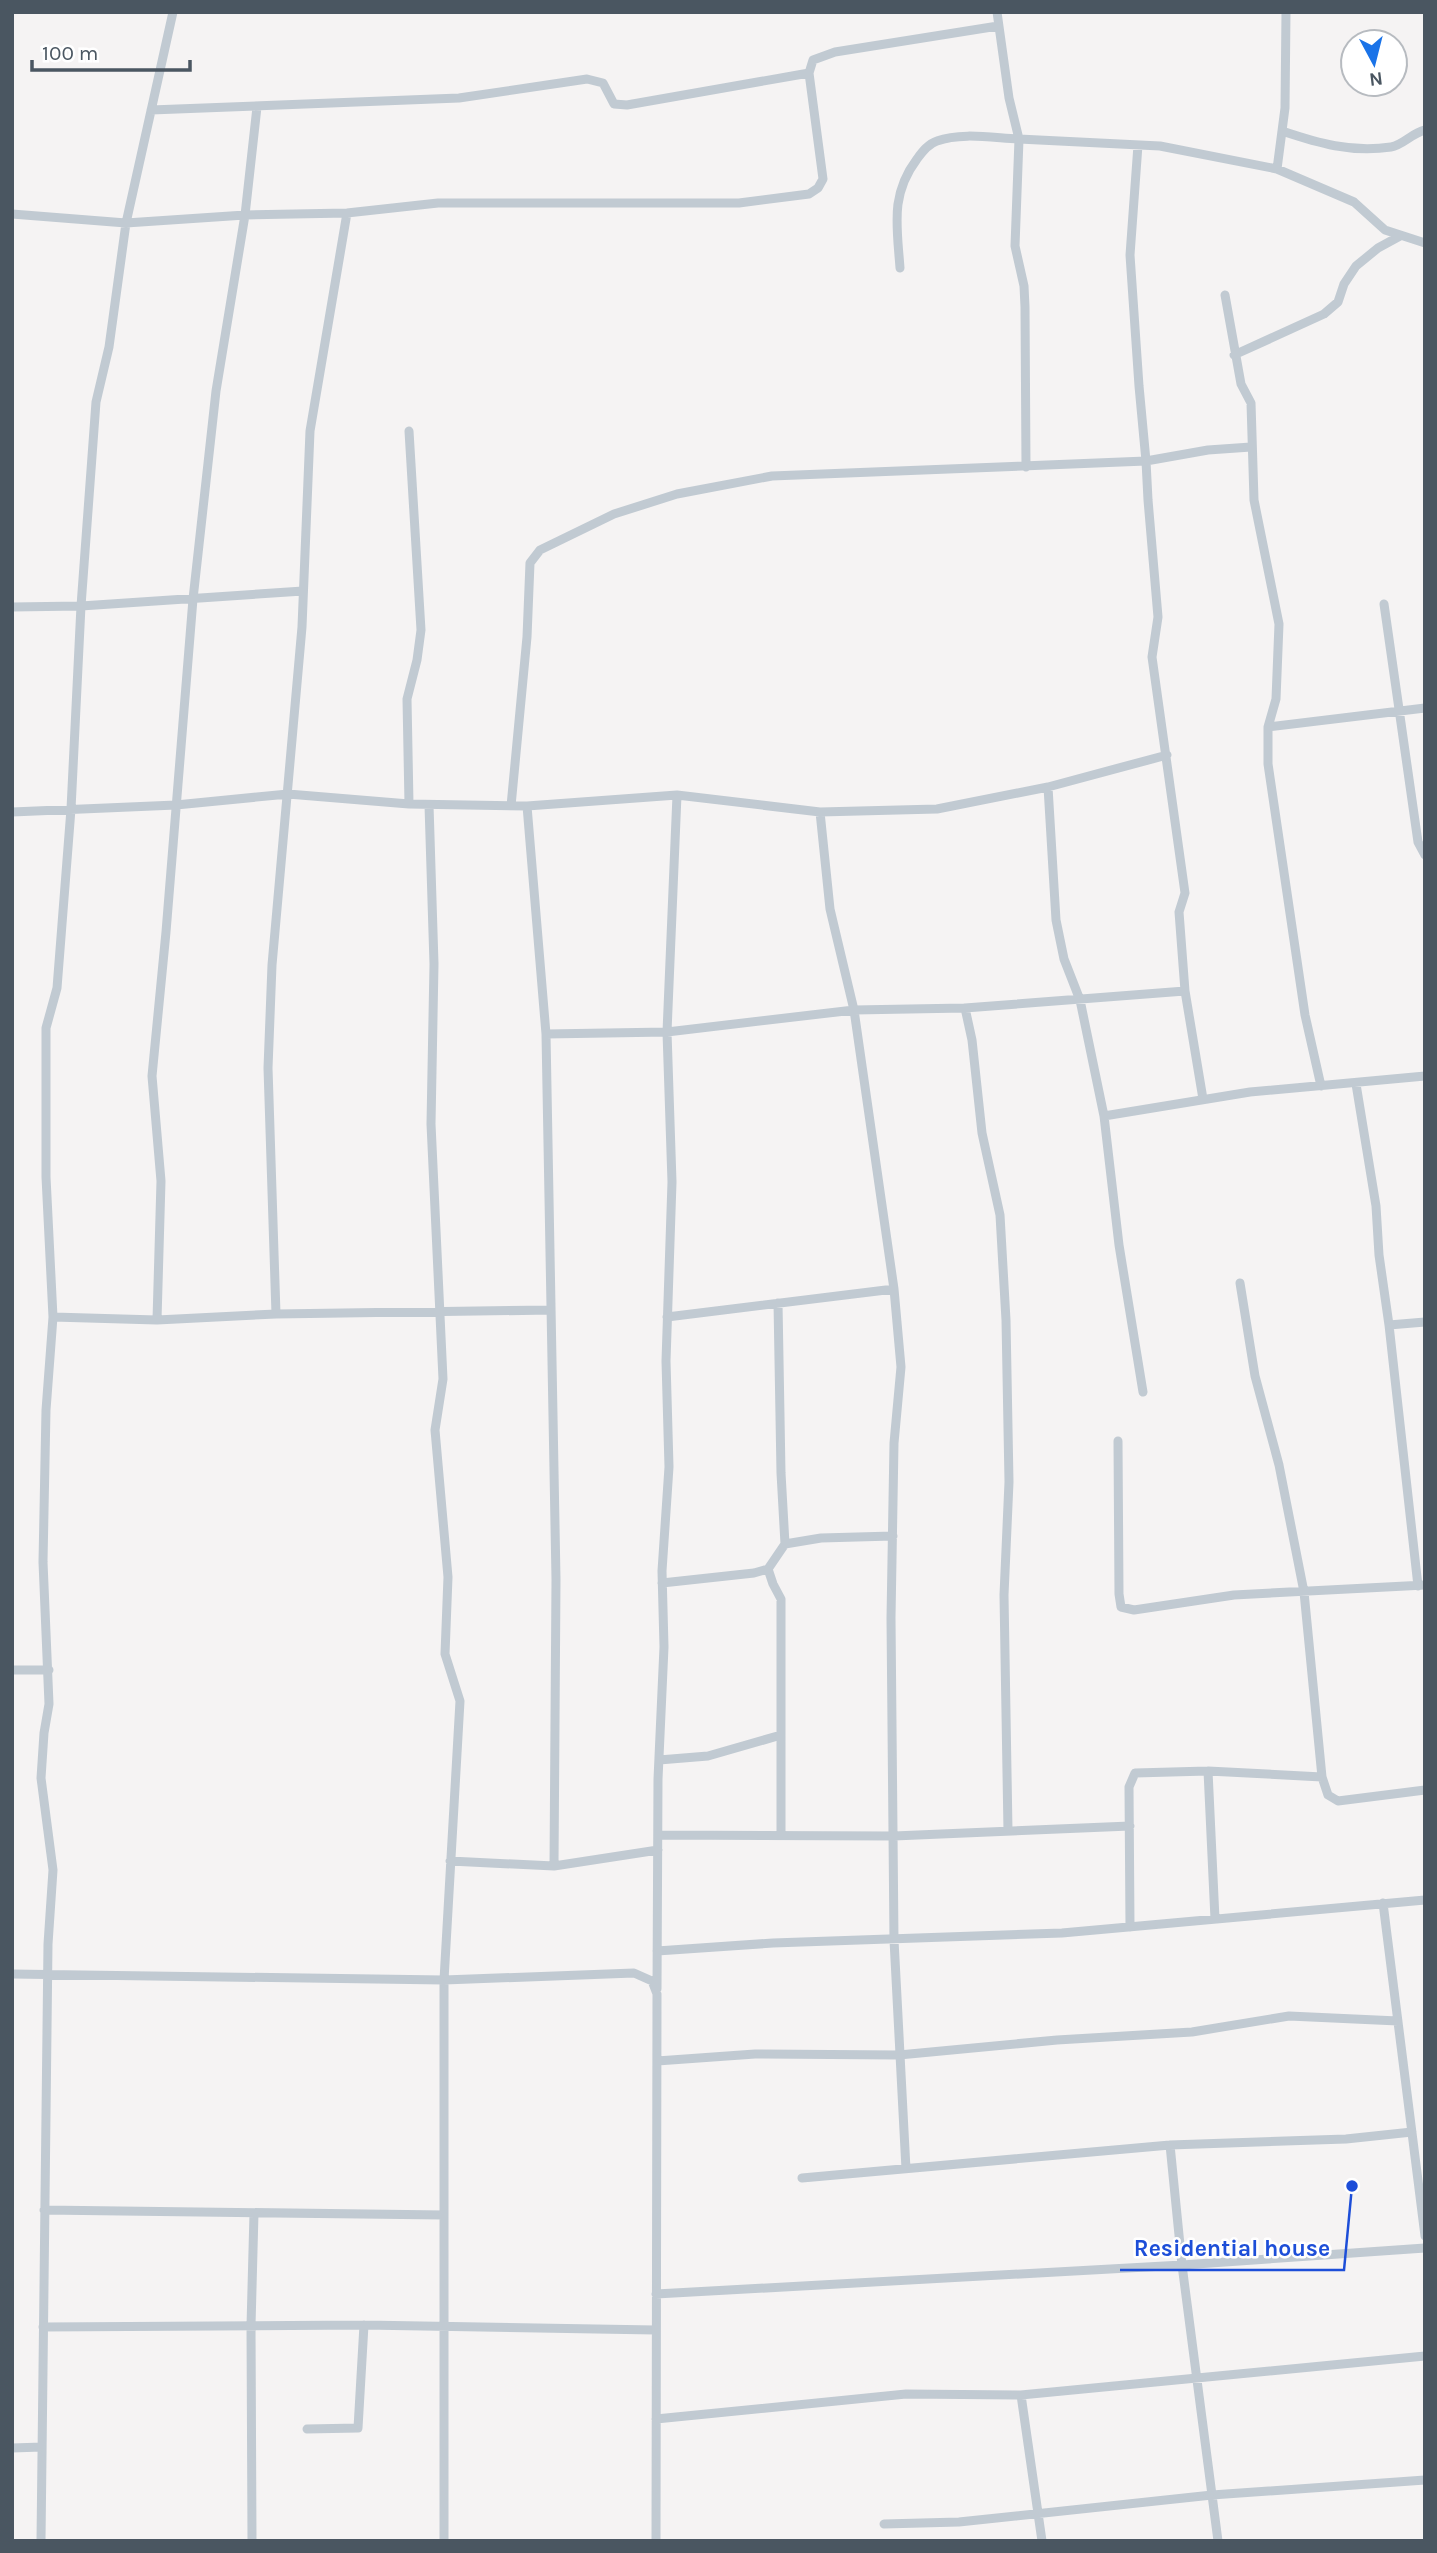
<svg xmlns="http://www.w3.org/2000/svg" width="1437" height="2553" font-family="Karla,sans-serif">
<rect width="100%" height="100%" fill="#f5f3f3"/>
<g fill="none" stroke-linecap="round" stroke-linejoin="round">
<path stroke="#c1cad2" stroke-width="9" d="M997 12 1009 98 1019 139 1160 146 1277 169 1354 202 1385 230 1425 243
M151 110 459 98 587 79 603 83 614 104 627 105 809 73
M1282 131C1318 143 1351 153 1391 147 1403 145 1412 133 1425 130
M1138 145 1130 255 1139 386 1146 461 1208 450 1251 447
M1277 169 1285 108 1286 12
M12 214 126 223 245 215 347 213 438 203H739L809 194 818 188 823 179 809 73 813 60 835 52 998 26
M900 268C897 226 890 195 917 159 922 152 928 144 937 141 961 132 994 138 1019 139L1015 246 1024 286 1025 307 1026 467
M1225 295 1241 384 1251 403 1254 500 1279 624 1276 699 1268 727V764L1305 1015 1321 1086
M1234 355 1324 314 1338 302 1344 284 1356 266 1378 248 1400 236
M1384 604 1418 842 1425 855
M12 607 81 606 303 591
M1268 727 1425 708
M1048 787 1056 920 1064 959 1080 1000 1104 1116 1119 1245 1143 1392
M409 804 407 699 417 660 421 630 409 431
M429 805 434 964 431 1124 443 1379 435 1430 448 1577 445 1654 460 1701 444 1980V2541
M511 806 527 637 530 563 540 550 614 514 677 494 772 476 1146 461 1148 500 1158 617 1152 657 1185 893 1179 912 1185 991 1203 1099
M527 806 546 1034 556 1579 554 1866
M12 812 176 805 288 794 409 804 527 806 677 795 820 812 937 809 1048 787 1167 755
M820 812 830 909 854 1010 894 1289 901 1367 894 1443 891 1618 894 1940 906 2169
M965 1008 972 1040 982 1133 1000 1215 1006 1320 1009 1482 1004 1595 1008 1831
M546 1034 667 1032 854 1010 965 1008 1185 991
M1356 1084 1376 1206 1379 1255 1389 1325 1418 1586
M1104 1116 1250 1092 1425 1076
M1240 1283 1255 1376 1279 1465 1304 1592 1322 1777 1328 1795 1338 1801 1425 1790
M778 1303 781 1473 785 1544
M276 1314 268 1068 272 965 302 627 310 431 347 213
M53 1317 157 1320 276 1314 551 1310
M667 1317 894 1289
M157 1320 161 1181 152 1076 166 932 193 599 216 391 245 215 257 107
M1389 1325 1425 1322
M1118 1441 1119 1594 1121 1607 1134 1610 1234 1595 1425 1585
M768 1569 773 1584 781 1599V1835
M662 1583 754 1573 768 1569 785 1544 821 1538 893 1536
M12 1670H49
M659 1760 708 1756 781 1735
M1208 1771 1215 1919
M658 1835 894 1836 1130 1826
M450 1861 554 1866 658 1850
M1383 1903 1425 2236
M1130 1927 1129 1787 1135 1773 1208 1771 1322 1777
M657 1951 773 1943 1062 1933 1425 1900
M12 1974 444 1980 634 1973 652 1981 657 1994 656 2541
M657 1989 658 1779 664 1647 662 1571 669 1467 666 1361 672 1182 667 1032 677 795
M657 2061 755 2054 899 2055 1057 2040 1192 2032 1289 2016 1398 2021
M1170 2145 1182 2265 1218 2541
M802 2178 1170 2145 1346 2139 1412 2132
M44 2210 444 2215
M656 2294 1182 2265 1425 2248
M43 2327 364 2325 655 2330
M1021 2395 1042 2541
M656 2419 906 2394 1021 2395 1425 2356
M307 2429 358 2428 364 2325
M12 2448 42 2447
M884 2524 959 2522 1212 2495 1425 2480
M41 2541 48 1944 53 1870 41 1778 44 1733 49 1704 43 1562 46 1410 53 1317 46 1177V1028L57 988 71 809 81 606 96 402 109 347 126 223 173 12
M252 2541 251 2326 254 2213"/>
</g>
<path fill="none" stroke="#1d4ed8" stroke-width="2.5" d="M1352 2186L1344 2270H1120"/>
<circle fill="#1d4ed8" stroke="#fff" stroke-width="2.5" cx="1352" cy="2186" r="7"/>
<g font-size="23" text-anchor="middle" font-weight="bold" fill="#1d4ed8" stroke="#fff" stroke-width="5" stroke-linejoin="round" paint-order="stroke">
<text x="1232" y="2256">Residential house</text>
</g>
<rect width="1437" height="2553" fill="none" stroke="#4a5661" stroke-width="28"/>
<g transform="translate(1374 63) rotate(173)"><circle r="33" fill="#ffffff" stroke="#b7bbc0" stroke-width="2"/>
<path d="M0-5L12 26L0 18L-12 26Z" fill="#1a73e8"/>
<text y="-10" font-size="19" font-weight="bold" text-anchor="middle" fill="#4a5661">N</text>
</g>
<path d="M32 60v10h158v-10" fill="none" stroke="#4a5661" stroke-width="3.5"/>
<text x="42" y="60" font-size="21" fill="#4a5661" stroke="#ffffff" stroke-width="5" paint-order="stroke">100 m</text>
</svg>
